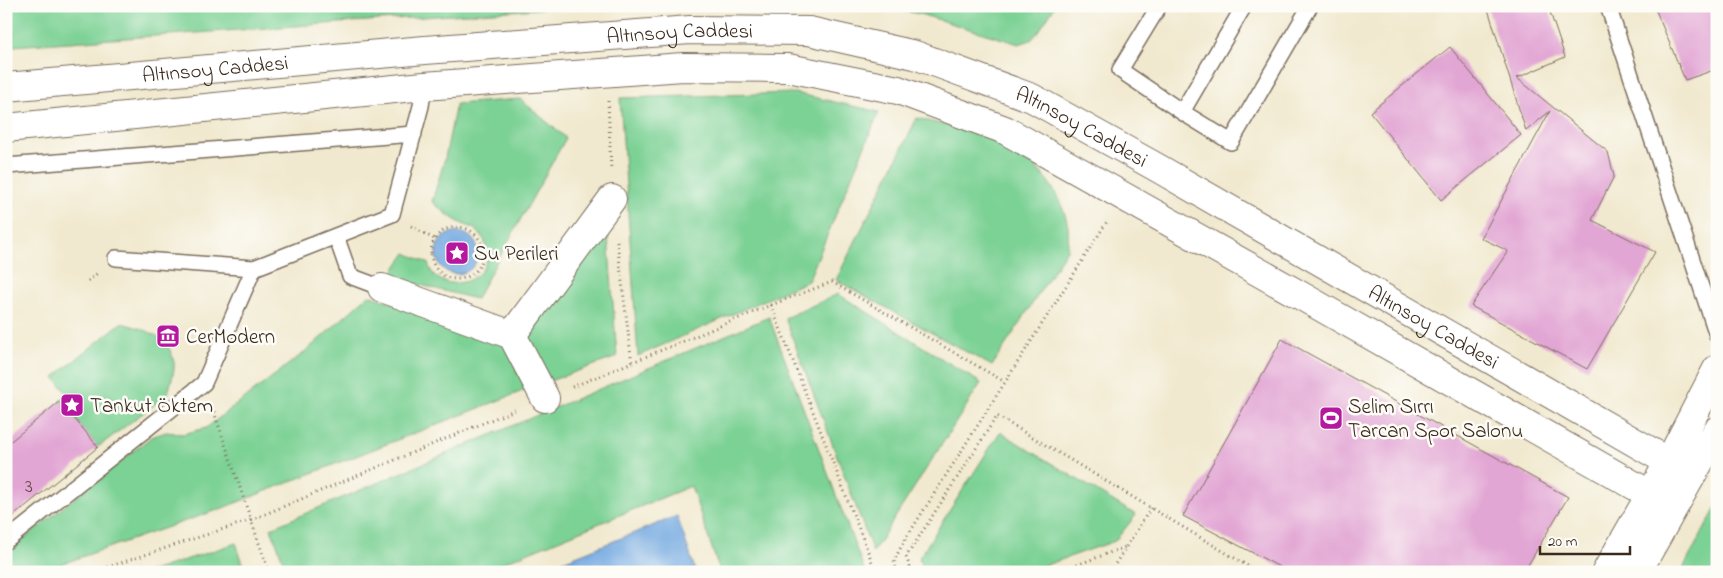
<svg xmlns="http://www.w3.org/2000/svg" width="1723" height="578" font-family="'Indie Flower',sans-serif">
<rect width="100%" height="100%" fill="#fdfcf7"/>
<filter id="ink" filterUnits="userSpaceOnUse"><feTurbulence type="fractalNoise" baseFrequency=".02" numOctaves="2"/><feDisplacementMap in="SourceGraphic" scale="10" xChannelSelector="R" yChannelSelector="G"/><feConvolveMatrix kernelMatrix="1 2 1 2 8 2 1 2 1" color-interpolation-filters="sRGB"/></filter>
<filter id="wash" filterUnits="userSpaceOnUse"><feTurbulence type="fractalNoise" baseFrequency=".0096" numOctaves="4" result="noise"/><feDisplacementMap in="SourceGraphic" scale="20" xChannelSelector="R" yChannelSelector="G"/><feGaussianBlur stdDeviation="1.12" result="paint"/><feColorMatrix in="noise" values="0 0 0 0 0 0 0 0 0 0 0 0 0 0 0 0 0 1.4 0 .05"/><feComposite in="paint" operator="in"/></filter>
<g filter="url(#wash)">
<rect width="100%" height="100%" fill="#f1e9cf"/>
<path fill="#7cd194" stroke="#5c7e59" d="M12 6H579L13 46Z
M878 6H1055L1039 31 1031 40 1019 44 920 14Z
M795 93 879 112 808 281 638 356 620 98Z
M520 99 566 138 476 299 389 277 406 253 428 263C436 298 495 284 486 247 485 243 485 240 482 237 473 224 468 228 457 221 448 216 440 208 432 202L445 158 456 104Z
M917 118C949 127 986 133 1015 151 1041 166 1063 197 1068 227 1069 234 1068 243 1067 250L992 366 836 280Z
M607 222 617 357 547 382 525 335Z
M838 294 981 383 873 552 785 318Z
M369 295 504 339 528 389 220 509 38 572H6V553L151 437 166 432 183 434 206 428 306 351Z
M769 317 865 572H720L691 486 480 572H287L271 528Z
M121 323C144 329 170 335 174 363 175 372 170 384 168 394L98 447 60 401 68 394 54 377Z
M1000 432 1136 515 1115 541 1026 572H924L919 558Z
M1717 506V572H1681Z
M236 543 246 572H149Z"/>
<path fill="#73a9e1" stroke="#576a80" d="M436 253a21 21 0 1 1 42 0a21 21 0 1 1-42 0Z
M677 516 696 572H535Z"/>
<g id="blocks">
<path fill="#e2a6d4" d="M1487 6H1548L1565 57 1517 78 1608 152 1614 176 1592 220 1655 252 1587 369 1471 306 1508 251 1481 238 1550 111 1526 131Z
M1654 6H1713L1717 17V69L1685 80Z
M1450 47 1521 135 1441 200 1370 112Z
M1282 339 1568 497 1524 572H1289L1183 516Z
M60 401 98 447 6 522V445Z"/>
</g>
</g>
<g filter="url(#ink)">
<use href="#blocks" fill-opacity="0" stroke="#7b6d5c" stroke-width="1"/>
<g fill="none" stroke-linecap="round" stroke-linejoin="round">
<g stroke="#7b6d5c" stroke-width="18">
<path id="lane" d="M1159 6 1120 70 1182 112 1231 142 1310 6
M1608 6 1717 335
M1182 112 1244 6
M6 166 414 134
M336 236 350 276 382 288
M116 258 254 268 392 214 421 106 424 86
M6 541 204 383 254 268"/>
</g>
<g stroke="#7b6d5c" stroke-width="30">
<path id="street" d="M382 288 512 335
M545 398 512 335 612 199"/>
</g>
<g stroke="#7b6d5c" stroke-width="30">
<g id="secondary">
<path id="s1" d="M6 87 425 50 690 30 809 31 915 55 1032 98 1156 167 1669 462"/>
<path d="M6 128 424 86 683 67 788 68 898 90 1005 130 1305 298 1651 495"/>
</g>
</g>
<g stroke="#7b6d5c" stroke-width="30">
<path id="primary" d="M1606 572 1669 462 1717 369
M1637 572 1717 431"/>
</g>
<path stroke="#7b6d5c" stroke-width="3" stroke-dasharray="1 4" stroke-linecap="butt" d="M608 101 611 170
M411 226 434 239
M431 253a26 26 0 1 1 52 0a26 26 0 1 1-52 0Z
M617 241 632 364
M88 281 99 272
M771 305 832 282 1005 382
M572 387 771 305 876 572
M93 572 251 520 212 406
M269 572 251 520 517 409
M897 572 894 561 903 543 1108 220
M912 572 906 557 997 416 1258 572
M1058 572 1125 547
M1110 572 1151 508"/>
<use href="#lane" stroke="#fff" stroke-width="15"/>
<use href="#street" stroke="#fff" stroke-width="28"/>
<use href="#secondary" stroke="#fff" stroke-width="28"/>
<use href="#primary" stroke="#fff" stroke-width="28"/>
</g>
</g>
<defs>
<g id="sight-square" transform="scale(1.25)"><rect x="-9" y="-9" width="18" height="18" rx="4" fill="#b5179e" stroke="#fdfcf7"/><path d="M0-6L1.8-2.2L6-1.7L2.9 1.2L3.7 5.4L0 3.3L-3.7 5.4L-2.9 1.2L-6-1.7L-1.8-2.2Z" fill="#fff"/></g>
<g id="museum-square" transform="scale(1.25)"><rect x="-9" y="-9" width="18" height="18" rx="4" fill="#b5179e" stroke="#fdfcf7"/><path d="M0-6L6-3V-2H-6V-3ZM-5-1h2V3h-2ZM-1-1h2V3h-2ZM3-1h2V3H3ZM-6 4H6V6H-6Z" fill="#fff"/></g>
<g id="stadium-square" transform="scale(1.25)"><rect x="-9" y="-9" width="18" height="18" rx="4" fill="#b5179e" stroke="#fdfcf7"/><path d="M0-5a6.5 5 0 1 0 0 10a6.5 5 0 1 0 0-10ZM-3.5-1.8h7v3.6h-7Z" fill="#fff"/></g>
</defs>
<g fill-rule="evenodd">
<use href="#sight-square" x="457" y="253"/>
<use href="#museum-square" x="168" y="336"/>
<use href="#sight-square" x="72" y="405"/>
<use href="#stadium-square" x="1331" y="418"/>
</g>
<g text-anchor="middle" stroke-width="5" stroke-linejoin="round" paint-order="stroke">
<g font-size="19" fill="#65494c">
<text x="29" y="492">3</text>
</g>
<g font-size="21" fill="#3b2a1e" stroke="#fdfcf7">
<text dy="7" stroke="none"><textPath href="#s1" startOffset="676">Altınsoy Caddesi</textPath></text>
<text dy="7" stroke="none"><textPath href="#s1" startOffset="210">Altınsoy Caddesi</textPath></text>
<text dy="7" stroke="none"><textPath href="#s1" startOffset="1096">Altınsoy Caddesi</textPath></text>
<text dy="7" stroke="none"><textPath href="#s1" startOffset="1501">Altınsoy Caddesi</textPath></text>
</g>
<g font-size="21" fill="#3b2a1e" stroke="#fdfcf7" text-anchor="start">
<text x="474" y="260">Su Perileri</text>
<text x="186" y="343">CerModern</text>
<text x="90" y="412">Tankut Öktem</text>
<text x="1348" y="413">Selim Sırrı<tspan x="1348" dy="24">Tarcan Spor Salonu</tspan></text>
</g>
</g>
<rect width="1723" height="578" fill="none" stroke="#fdfcf7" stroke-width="25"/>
<path d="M1540 546v8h90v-8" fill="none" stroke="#3b2a1e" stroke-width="2.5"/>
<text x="1548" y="546" font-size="15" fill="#3b2a1e" stroke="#fdfcf7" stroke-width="4" paint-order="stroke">20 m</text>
</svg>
